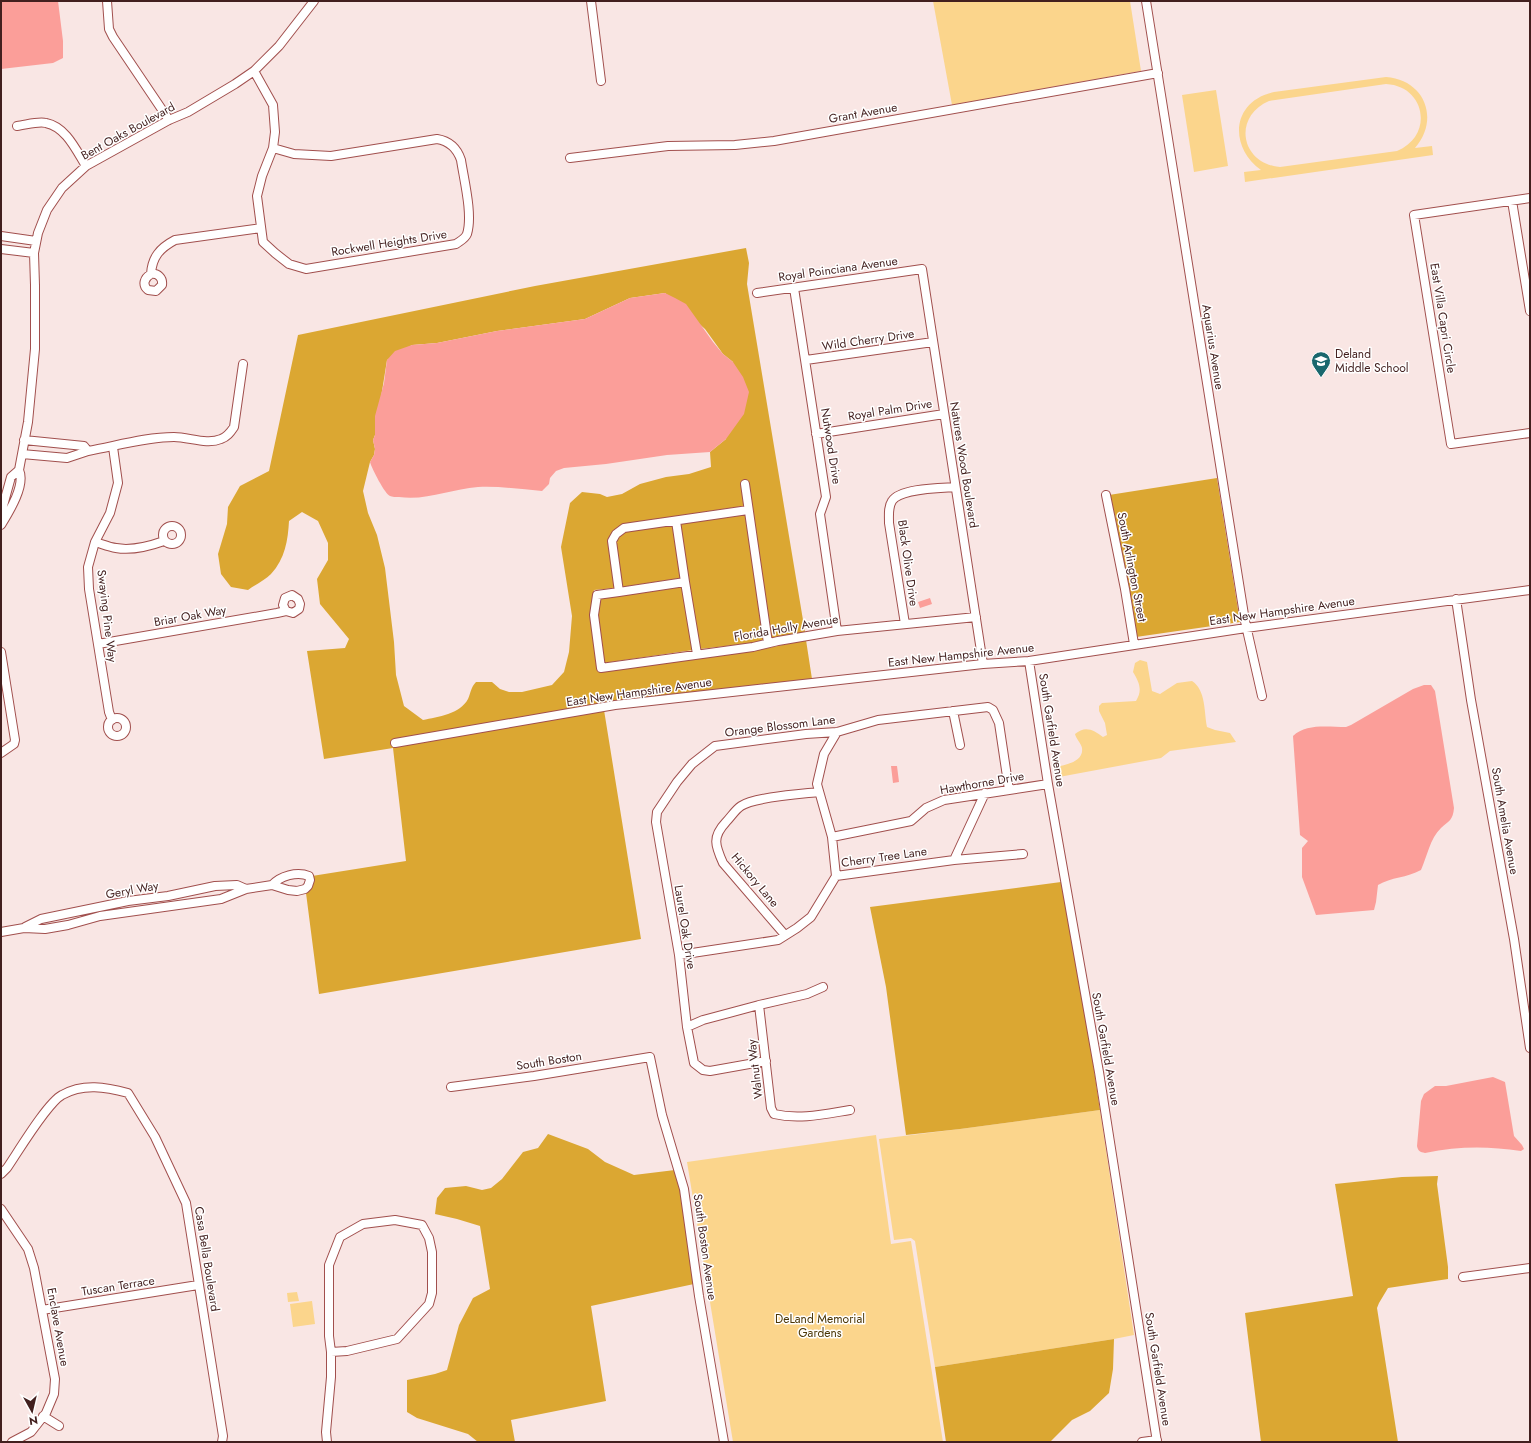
<svg xmlns="http://www.w3.org/2000/svg" width="1531" height="1443" font-family="Jost,sans-serif">
<rect width="100%" height="100%" fill="#f9e6e4"/>
<path fill="#fbd58c" fill-rule="evenodd" d="M933 1H1130L1141 71 952 105Z
M1386 77C1425 80 1440 119 1415 148L1432 146 1433 155 1245 182 1244 172 1261 170C1228 146 1232 101 1274 92ZM1386 84C1426 86 1434 136 1397 151L1280 167C1241 164 1232 117 1269 101Z
M1216 90 1228 166 1194 172 1182 95Z
M1140 660 1147 662 1152 691 1160 694 1177 683 1192 681C1206 690 1204 712 1207 727L1215 730 1230 733 1236 742 1170 751 1161 758 1059 777 1055 772V767C1065 765 1084 762 1082 748 1081 743 1076 739 1075 734 1085 725 1094 730 1103 737L1107 735 1105 723 1099 711V706L1102 703 1136 701C1143 690 1139 682 1133 672L1135 663Z
M1100 1110 1134 1335 1114 1339 935 1367 915 1241 911 1238 894 1240 879 1139 960 1129Z
M876 1135 891 1244 911 1241 943 1442H733L687 1162Z
M297 1292 299 1301 288 1302 287 1293Z
M312 1301 315 1324 293 1327 290 1304Z"/>
<path fill="#dba732" fill-rule="evenodd" d="M746 248 749 263 747 284 805 632 771 638 748 480 741 481 744 506 623 524 614 530 609 539 615 588 594 590 590 614 598 672 753 651 806 640 812 679 604 710 641 939 319 994 306 893C313 888 314 883 312 876L406 861 393 748 324 759 307 651 345 648 349 639 320 604 317 579 328 560V543L318 521 302 512 289 521C288 540 285 559 271 574 265 580 255 585 248 590L231 587 221 574 218 554 227 524 228 507 240 486 269 471 298 335 535 286ZM665 293 705 329 723 354 733 362 726 439 710 452 711 467 689 474 666 477 640 484 622 494 607 497 600 494 582 492 570 503 561 547 572 616 569 652 564 672 552 685 522 692H509L500 689 492 682H476C471 687 471 692 468 699 460 714 438 717 423 720L404 706 396 675 394 642 385 568 377 535 368 513 363 491 370 462 374 455 375 449 373 440 375 435 387 360 412 345 437 343 497 331 585 319 630 298Z
M1217 478 1240 622 1136 637 1109 495Z
M745 515 764 640 752 643 700 649 680 524Z
M673 525 681 578 622 587 616 542 619 537 625 532Z
M682 587 693 650 604 663 598 615 600 599Z
M1061 882 1092 1056 1100 1110 960 1129 906 1135 886 987 870 907Z
M548 1134 588 1149 605 1162 634 1175 675 1170 681 1190 694 1284 591 1306 606 1401 511 1420 515 1442H478L468 1434 417 1418 407 1412V1380L435 1374 447 1370 459 1325 473 1298 490 1289 480 1226 457 1219 435 1214 437 1198 445 1188 466 1186 482 1190 491 1188 502 1179 523 1152 538 1148Z
M1438 1176 1437 1184 1448 1267V1279L1388 1288 1379 1303 1377 1308 1398 1442H1261L1245 1313 1353 1296 1335 1184 1402 1177Z
M1114 1339 1113 1369 1109 1393 1090 1411 1072 1420 1050 1442H946L935 1367Z"/>
<path fill="#fb9e99" d="M1 1H58L63 41V58L53 63 1 69Z
M665 293 675 298 686 304 713 342 723 354 733 362 743 377 749 392 744 414 726 439 710 452 667 455 606 464 564 468 556 471 550 478 549 484 542 491C521 489 499 486 478 487 451 489 426 501 399 497 396 497 392 497 390 496 385 494 372 469 370 462L374 455 375 449 373 440 375 435V416L384 383 387 360 395 351 412 345 437 343 497 331 585 319 630 298Z
M930 598 932 604 920 608 918 602Z
M1424 685H1431L1435 691 1454 808C1453 820 1449 821 1441 828 1430 838 1427 857 1421 870 1407 878 1391 877 1378 885L1376 902 1374 910 1316 915 1302 877V848L1308 841 1300 835 1293 736C1306 723 1329 727 1346 727L1351 725 1413 689Z
M891 766H897L899 782 893 783Z
M1493 1077 1505 1082 1514 1136 1522 1145 1524 1149 1521 1151C1487 1146 1459 1146 1425 1153 1420 1152 1418 1151 1417 1146L1421 1101 1424 1094 1435 1086H1446Z"/>
<g fill="none" stroke-linecap="round" stroke-linejoin="round">
<g stroke="#a14f4d" stroke-width="10">
<path id="minor" d="M107 1 109 29 113 37 169 120
M591 1 601 81
M1146 1 1245 621 1262 696
M254 71 273 105 275 132 273 148 262 176 257 196 263 242 275 253 289 264 306 269 456 244C460 241 465 239 467 234 473 215 464 180 461 160 457 148 449 141 437 139L331 156 294 154 273 148
M17 126C26 125 38 121 46 123 66 127 76 150 86 166
M570 158 668 146 735 145 774 141 1158 73
M1530 198 1414 215 1451 444 1530 433
M1512 201 1530 311
M1 236 36 241
M1 249 34 253
M151 274C158 273 163 278 162 285L156 291 148 290C142 285 144 278 151 274 152 257 160 248 175 240L261 228
M794 288 826 497 820 514 837 631
M757 293 922 269 983 664
M806 360 933 342
M816 434 944 414
M88 451C116 446 146 437 174 437 189 437 207 445 221 439 227 437 230 433 234 427L243 364
M22 454 67 458 88 451 84 446 24 440
M19 470 28 422 35 349V285L34 253 38 233 47 210 62 188 86 166 169 120 188 112 235 84 254 71 279 46 314 1
M745 484 768 643
M1106 495 1125 589 1134 644
M1 513 11 477 19 470C26 485 9 512 1 525
M676 521 685 582 619 592 612 541 616 534 624 528 748 510
M163 535a9 9 0 1 1 18 0a9 9 0 1 1-18 0Z
M95 542C102 544 109 547 116 548 132 551 150 546 164 541
M685 582 697 654
M619 592 597 595 594 615 601 668 753 647 778 641 837 631 976 617
M1456 599 1471 700 1514 939 1530 1048
M905 624 889 523C889 515 888 507 892 501 900 488 941 488 955 487
M98 644 277 613 286 611 293 613 299 609 300 604 298 599 292 595 285 598 283 605 286 611
M1 652 15 740 14 744 1 753
M1029 661 1048 784 1099 1072 1157 1442
M953 711 960 745
M108 727a9 9 0 1 1 18 0a9 9 0 1 1-18 0Z
M112 720 109 712 89 589 88 567 95 542 110 513 118 483 113 447
M395 743 615 705 983 664 1029 661 1246 628 1530 590
M832 837 911 821 926 808 944 800 1048 784
M954 860 1023 854
M836 876 832 837 817 784 824 754 837 732
M25 927 41 919 128 901 168 896 215 886 237 885 246 889
M1 932 24 928 45 929 68 925 100 916 221 899 246 889 272 885 288 890 297 891 305 889 308 886 310 880 309 876C297 871 280 876 272 885
M785 935 723 863C715 845 712 837 726 822 731 817 735 810 741 806 754 797 801 794 819 792
M679 955 778 940 797 928 811 917 836 876 954 860 985 793
M823 987 807 994 759 1005 771 1108 774 1114C799 1120 825 1114 850 1110
M687 1027 703 1020 759 1005
M766 1061 710 1071 703 1070 694 1063 687 1027 679 955 656 822 657 812 677 782 692 764 715 746 806 734 837 732 878 720 988 707 993 710 999 723 1009 790
M451 1087 534 1076 650 1057 662 1115 684 1189 699 1296 724 1442
M1 1174 7 1168C18 1152 47 1103 62 1095 83 1083 106 1087 128 1093L155 1137 186 1203 223 1436 222 1442
M1 1209 28 1249 34 1268 55 1379 54 1394 46 1413 31 1432 12 1442
M1463 1277 1530 1268
M42 1310 198 1285
M43 1416 59 1426
M327 1442 326 1432 331 1377V1352L329 1336V1265L340 1237 363 1224 395 1220 422 1225 429 1238 432 1252V1293L429 1304 397 1339 347 1351 331 1352
M1142 1442 1157 1440"/>
</g>
<use href="#minor" stroke="#fff" stroke-width="8"/>
</g>
<defs>
<g id="school-pin" transform="scale(1)"><path d="M0 17L-7.5 6A9.5 9.5 0 1 1 7.5 6Z" fill="#19676d" stroke="#fff"/><path d="M0-5L7-2L0 1L-7-2ZM-4 1L0 2.5L4 1V4Q0 6-4 4Z" fill="#fff"/></g>
</defs>
<g fill-rule="evenodd">
<use href="#school-pin" x="1321" y="361"/>
</g>
<g text-anchor="middle" stroke-width="3" stroke-linejoin="round" paint-order="stroke">
<g font-size="12" fill="#421f1e" stroke="#fff">
<text transform="translate(863 113) rotate(-10)" y="4">Grant Avenue</text>
<text transform="translate(128 131) rotate(-29)" y="4">Bent Oaks Boulevard</text>
<text transform="translate(389 243) rotate(-9)" y="4">Rockwell Heights Drive</text>
<text transform="translate(838 269) rotate(-8)" y="4">Royal Poinciana Avenue</text>
<text transform="translate(1443 318) rotate(81)" y="4">East Villa Capri Circle</text>
<text transform="translate(868 340) rotate(-8)" y="4">Wild Cherry Drive</text>
<text transform="translate(1213 347) rotate(81)" y="4">Aquarius Avenue</text>
<text transform="translate(890 410) rotate(-9)" y="4">Royal Palm Drive</text>
<text transform="translate(831 446) rotate(81)" y="4">Nutwood Drive</text>
<text transform="translate(964 465) rotate(81)" y="4">Natures Wood Boulevard</text>
<text transform="translate(908 563) rotate(82)" y="4">Black Olive Drive</text>
<text transform="translate(1132 567) rotate(79)" y="4">South Arlington Street</text>
<text transform="translate(1282 611) rotate(-8)" y="4">East New Hampshire Avenue</text>
<text transform="translate(107 616) rotate(83)" y="4">Swaying Pine Way</text>
<text transform="translate(190 616) rotate(-10)" y="4">Briar Oak Way</text>
<text transform="translate(786 628) rotate(-10)" y="4">Florida Holly Avenue</text>
<text transform="translate(961 655) rotate(-6)" y="4">East New Hampshire Avenue</text>
<text transform="translate(639 692) rotate(-8)" y="4">East New Hampshire Avenue</text>
<text transform="translate(780 726) rotate(-7)" y="4">Orange Blossom Lane</text>
<text transform="translate(1052 730) rotate(81)" y="4">South Garfield Avenue</text>
<text transform="translate(982 783) rotate(-10)" y="4">Hawthorne Drive</text>
<text transform="translate(1505 821) rotate(80)" y="4">South Amelia Avenue</text>
<text transform="translate(884 857) rotate(-8)" y="4">Cherry Tree Lane</text>
<text transform="translate(755 880) rotate(50)" y="4">Hickory Lane</text>
<text transform="translate(132 890) rotate(-10)" y="4">Geryl Way</text>
<text transform="translate(685 927) rotate(81)" y="4">Laurel Oak Drive</text>
<text transform="translate(1106 1049) rotate(80)" y="4">South Garfield Avenue</text>
<text transform="translate(549 1061) rotate(-9)" y="4">South Boston</text>
<text transform="translate(755 1069) rotate(-97)" y="4">Walnut Way</text>
<text transform="translate(705 1247) rotate(82)" y="4">South Boston Avenue</text>
<text transform="translate(207 1259) rotate(81)" y="4">Casa Bella Boulevard</text>
<text transform="translate(118 1286) rotate(-9)" y="4">Tuscan Terrace</text>
<text transform="translate(58 1327) rotate(80)" y="4">Enclave Avenue</text>
<text transform="translate(1158 1369) rotate(81)" y="4">South Garfield Avenue</text>
</g>
<g font-size="12" fill="#421f1e" stroke="#fff" text-anchor="start">
<text x="1335" y="358">Deland<tspan x="1335" dy="14">Middle School</tspan></text>
</g>
<g font-size="12" fill="#4b3605" stroke="#fff">
<text x="820" y="1323">DeLand Memorial<tspan x="820" dy="14">Gardens</tspan></text>
</g>
</g>
<rect width="1531" height="1443" fill="none" stroke="#421f1e" stroke-width="4"/>
<g transform="translate(32 1411) rotate(172)" stroke="#ffffff" stroke-width="3" paint-order="stroke">
<path d="M0-3L7 15L0 10L-7 15Z" fill="#421f1e"/>
<text y="-6" font-size="11" font-weight="bold" text-anchor="middle" fill="#421f1e">N</text>
</g>
</svg>
